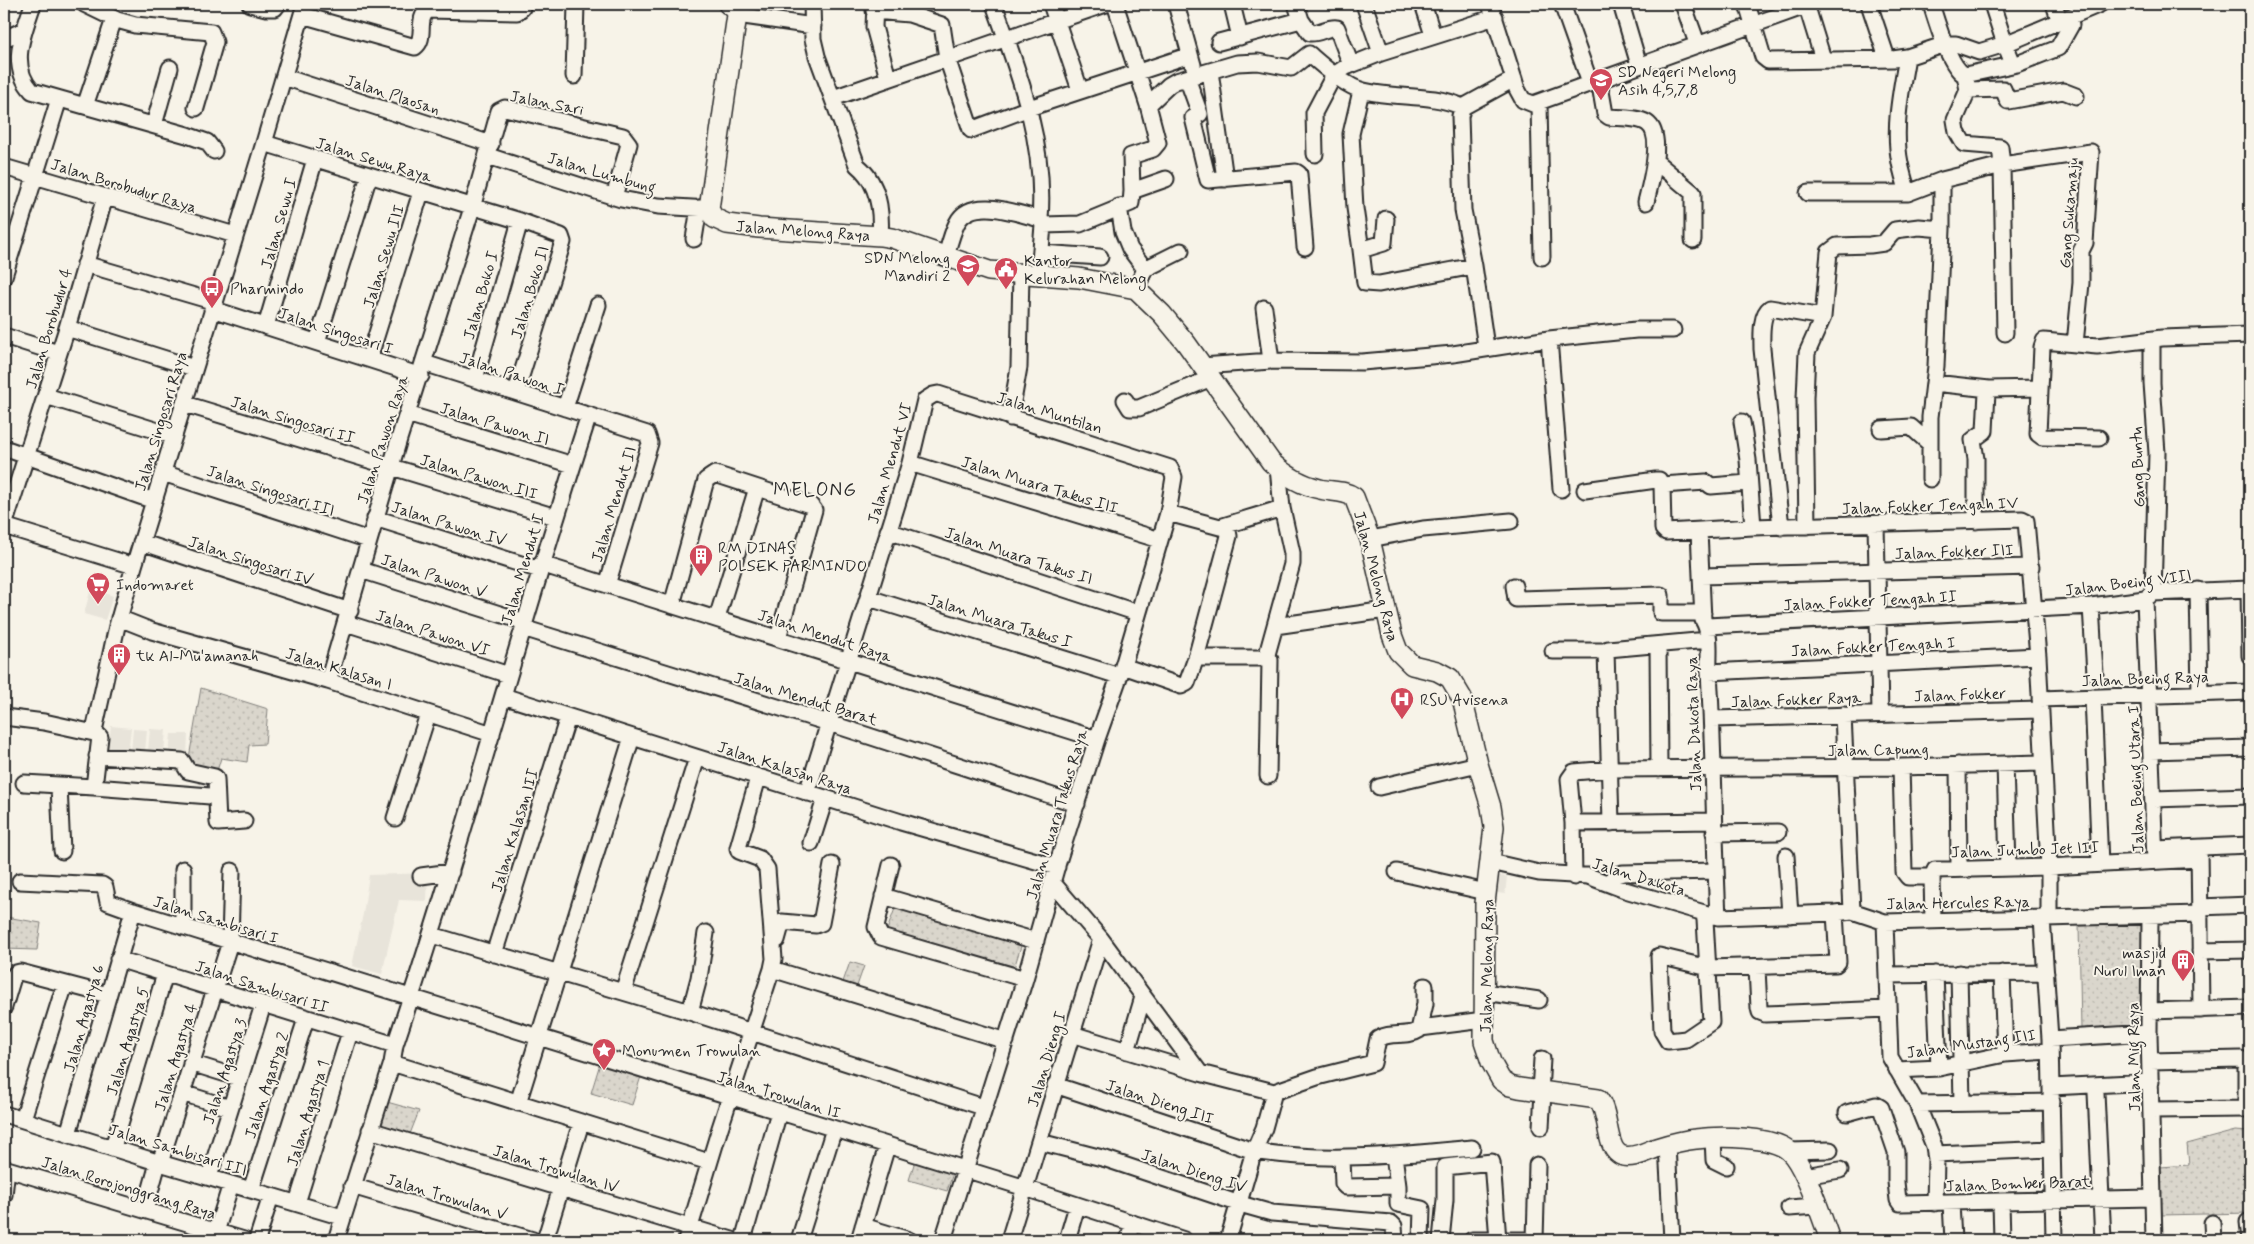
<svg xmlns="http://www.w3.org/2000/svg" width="2254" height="1244" font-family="Mynerve,sans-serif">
<defs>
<pattern id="green-dots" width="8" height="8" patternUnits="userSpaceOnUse" patternTransform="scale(1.25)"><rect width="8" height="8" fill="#dad6cc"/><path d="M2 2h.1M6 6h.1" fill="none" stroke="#bbb8af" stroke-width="1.8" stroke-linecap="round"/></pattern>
</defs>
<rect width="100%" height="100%" fill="#f7f3e8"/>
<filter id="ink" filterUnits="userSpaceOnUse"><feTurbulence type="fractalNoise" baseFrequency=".02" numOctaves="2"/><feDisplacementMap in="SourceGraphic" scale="10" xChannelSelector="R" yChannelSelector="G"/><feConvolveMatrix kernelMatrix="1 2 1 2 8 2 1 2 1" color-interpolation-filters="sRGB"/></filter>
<g filter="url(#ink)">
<path fill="#e8e4da" d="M91 588 113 596 105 620 84 614Z
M111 726 131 728 128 753 108 751Z
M133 729 147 730 145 752H131Z
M150 729 166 730 164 753 148 751Z
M171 734H188L187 755H169Z
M428 873 427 901 399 900 382 974 352 966 363 914 369 875Z
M1493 875 1507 877 1505 894 1491 892Z"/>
<path fill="url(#green-dots)" stroke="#82807c" d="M201 688 268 709 265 744 249 745 247 762 221 758 217 771 194 767 189 758Z
M4 785 9 786 6 917 41 923 37 950 4 949Z
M897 903 1022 943 1014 968 887 930Z
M2143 921 2144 1028 2081 1030 2079 924Z
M850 962 864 966 857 986 843 982Z
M602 1057 643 1070 632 1105 591 1093Z
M387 1102 419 1111 410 1134 380 1124Z
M2235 1131 2250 1132 2248 1158 2250 1213 2161 1215 2160 1167 2189 1165 2187 1144Z
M915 1161 953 1173 947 1191 909 1180Z"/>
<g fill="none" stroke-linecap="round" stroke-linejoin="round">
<g stroke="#2b2b2b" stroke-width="19">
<path id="minor" d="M33 4C24 32 8 65 32 91L187 135 207 142 214 151
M84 4 117 20 135 25 211 32 215 42 196 108
M250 4 266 8H275L278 4
M812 4 813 39 817 56 857 165C878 182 882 210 880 236
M875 4 874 27 888 78
M994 4C1019 73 1046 144 1040 219
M1051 4 1080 90
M1115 4 1148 105 1158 143 1153 149 1131 156 1132 191
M1176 4 1193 65
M1232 4 1240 37
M1364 4 1381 53
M1423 4 1433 35
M1490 4 1517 89 1523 100 1533 104 1811 4
M1562 4 1590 83
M1621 4 1639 65
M1683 4 1697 43
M1747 4 1763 57 1768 61 1893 59 1907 57 1946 44H1956L1979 52 2005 44 2012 61 2017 64 2058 48 2071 25 2069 17
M1806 4 1823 59
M1869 4 1887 58
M1931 4C1936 20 1950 69 1965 75L2017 64
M1992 4 2005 44 2100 4
M2054 4 2060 22
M874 11 909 14 942 25 947 58 971 130 1029 108 1190 55
M302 15 415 47C427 39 415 17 429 10L517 12 522 8V4
M737 15 813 26
M1301 20 1310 33C1319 34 1329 26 1337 28L1351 65
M4 39 24 30
M1219 42 1301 20 1296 4
M1907 57C1901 91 1893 129 1900 163 1902 173 1905 183 1908 193
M1210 71 1225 179
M1965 75 1968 90 1955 120 1957 132 1964 144 2000 147 2002 165 2091 152 2085 243 2081 251V283L2075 344
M574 76 576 4
M284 77 491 144
M1187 78 1200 114 1193 118 1208 180 1296 172 1299 174 1305 247
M1599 80 1605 114 1609 117C1619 118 1638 117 1647 123 1665 135 1650 185 1646 202
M1968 90 2003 89 2008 101 2063 91 2076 96
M833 98 1106 4
M1539 103 1542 257
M1148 105 1169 85 1176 81 1237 63 1258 62 1291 68 1309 54C1323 66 1346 87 1364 91 1397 99 1431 93 1463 107
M85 106 114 19
M154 125 170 68
M264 143 520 221 561 236 563 242 516 392
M1315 154 1314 113 1334 75 1346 67 1381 53 1495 17
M488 156 621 199 658 206 709 209
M1655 161 1693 193V240
M4 167 235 235
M1808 193H1908L1942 180 2002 165 2005 333
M1119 207 1123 232 1130 249 1145 269
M1386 219 1384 243 1361 250 1365 283 1379 284 1474 266 1486 347
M694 239 699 208
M1361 250 1355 208 1351 134 1361 91
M1041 253 1100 257
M946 256C949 245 952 233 957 223 971 195 1018 214 1040 219L1043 225 1080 224 1131 203 1132 191 1166 179
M85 264 215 302
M1474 266 1463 210 1460 116 1463 107 1514 79
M1039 274 1043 225
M4 276 59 99
M1136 289 1145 269 1181 251
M1264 308 1271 361
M212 309 421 376
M1823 317 1829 252 1837 246 1870 245 1884 243 1895 230 1919 227 1942 229V180
M266 326 315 159
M67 328 194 368
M4 336 58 353
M1549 339 1561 489
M2152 340V383L2157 453 2153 593
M317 342 369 176
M369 359 421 192
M424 363 647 434 650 443 607 585
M1202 366 1271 361 1362 362 1453 354 1549 339 1636 330H1673
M475 379 520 221
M1934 383 1989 389
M46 396 174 436
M1125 400 1130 408H1139L1211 378
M185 404 556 517
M565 408 598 305
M407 414 573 465
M1010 418 1019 367 1021 273
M1742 422 1748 460 1753 527
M1881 429 1911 427 1930 444
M2099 438 2042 437 2038 434 2042 347 2044 341 2097 346 2162 338 2250 335
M4 448 154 501
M910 463 1160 540
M163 473 369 540
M1930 479V417L1936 366 1942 229
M1662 485 1663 529 1666 532 1753 527 2022 519 2026 521 2038 656 2049 867V918
M1662 485 1706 482 1711 486 1748 483
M1585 490 1656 480H1659L1662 485
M1168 513 1220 527 1282 508
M375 518 540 570
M1976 521V459L1973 440 1985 431 1987 391 1989 389 2039 388
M1876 524 1880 714
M4 526 67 328 105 197
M4 526 134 566
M1781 527 1762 349C1762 338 1760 315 1770 308L1823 317 1807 353 1805 398 1807 526
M888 531 1138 613
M1699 531 1703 620C1712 635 1708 656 1709 672 1714 754 1714 836 1718 917
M1370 539 1423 529 1511 521
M141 542 350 611
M541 564 1097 739
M361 570 525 622
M1701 576 2031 567
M1514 586 1516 599 1661 595V613H1703
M2198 590 2200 694
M869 598 1119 676
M2145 599 2155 861
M672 605 706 480 715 474 810 505 814 510 778 638
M2091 606 2095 674
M119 618 152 631 328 681 492 734
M717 618 757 488
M346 623 509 675
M1275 626 1386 610
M1707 626 2091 606 2145 599 2153 593 2249 589 2250 656
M523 628 829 723 1077 804
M1658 646 1659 769
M1553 651H1606
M1196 658H1266L1292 564V553L1282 508 1278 468
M1266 658 1270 660 1268 776
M1123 666 1181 686 1187 683 1196 658 1229 536 1227 526
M1709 672 2038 656
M328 681 399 439 472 208 499 111 505 108 623 136 629 144 614 197
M503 696 901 822 1057 867
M2093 697 2100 864
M2040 699 2250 692
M1843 715 1852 911
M4 717 44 722 94 733
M1713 719 2040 710
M2151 751 2250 748
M97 756 182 761 188 771 215 777 216 779 218 823 244 821
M2005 764 2008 867
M1958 765 1959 868
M1901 767 1904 872 1908 877H1932L1935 870 2049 867 2199 859
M24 783 94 787 100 737 94 731 117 626 134 566 264 143 305 4
M59 786 62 851
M94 787 210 796
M1379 787 1478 764
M807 793 910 463 925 400 933 395 938 394 1170 468 1174 477 1168 513 1123 666 1097 739 1058 862 1025 979 943 1240
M2153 799 2250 796
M395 818 428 714
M1573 823 1713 821
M1611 823 1606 651 1608 649 1708 640
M1714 833 1778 832
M811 843 825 799
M2199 848 2201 1010
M2155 849 2250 845
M1786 856 1790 915
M1491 862 1539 873 1588 876 1625 890 1718 917 1835 913 1852 911 1885 922 2200 914
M891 865 876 927 881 937 1025 979
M183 869V927
M1397 872 1486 892
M421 876 451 872
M1574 877 1573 823 1569 779 1574 772 1610 769 1901 767 2043 763
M1932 877 1933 921
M20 881 102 885 105 887 108 902 133 911 1019 1186 1184 1240
M1052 882 1101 939 1200 1073
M1608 883 1616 875 1623 873 1715 871
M883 896 1036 941
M2200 907 2250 905
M1704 915 1705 920 1711 1022 1686 1039 1668 1041 1662 1031 1659 956 1709 968 1836 964 1838 962 1835 913
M2150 916 2149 1033 2154 1240
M2042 918 2050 1039 2054 1240
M1885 922 1890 1057 1917 1104 1934 1146 1936 1159 1935 1203
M432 935 690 1012 983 1107
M777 940 782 922 816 925 821 923 832 865
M2200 951 2250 950
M494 954 568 717
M118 959 395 1045
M1757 968 1759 1008 1760 1012 1765 1014 1888 1009
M772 969 1006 1041
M1959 973 1962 1102
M2002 973 2005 1054
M1935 974 1939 1068
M1887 975 2046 973
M623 992 697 758
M1484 992 1539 1000
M4 1007 13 977 16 973 20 972 108 995
M2149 1011 2250 1008
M690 1012 699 978 706 933
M1420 1028 1484 1020
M1072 1034 1200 1073 1274 1092
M2050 1039 2149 1033
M1127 1051 1143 997
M2150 1061 2241 1059 2246 1064V1109L2152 1110
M191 1063 239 1078
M392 1063 709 1162
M1897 1070 1939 1068 2005 1054 2050 1051
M1055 1085 1254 1151C1327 1163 1399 1155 1472 1148
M2051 1087 2151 1082
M1540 1092 1542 1059
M182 1093 230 1108
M2096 1093 2103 1240
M518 1103 632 737
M1917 1104 2052 1102
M1847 1113 1876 1105 1881 1108 1896 1152V1182L1898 1200 1900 1203 2153 1198
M4 1114 160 1163 342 1217
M23 1119 65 984
M1541 1127 1543 1092
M370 1130 732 1240
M68 1134 133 911
M1713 1138 1714 1160 1726 1166
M1040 1142 1106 1159 1240 1204 1272 1213 1391 1223 1394 1226 1395 1240
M1667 1145 1672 1240
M113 1147 165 974
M1789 1151 1830 1150
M1935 1154 2052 1149
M1394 1155 1398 1186V1204L1422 1209 1421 1240
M1342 1158 1343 1184 1346 1187 1398 1186
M160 1163 230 942 232 871
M4 1168 244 1240
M1804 1176 1840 1170
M209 1177 263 1005
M352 1186 533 1240
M251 1190 306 1019
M4 1195 7 1169
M2001 1202 2002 1240
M297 1203 350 1032
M1951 1203 1953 1240
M1789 1208 1816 1206
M145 1210 158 1163
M2248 1222 2250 1240
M2212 1223 2213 1240
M863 1226 909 1240
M216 1232 231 1184
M257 1240 271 1196
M336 1240 392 1063 395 1045C465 837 521 624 589 415
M545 1240 581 1123
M686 1240 720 1128 772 969 774 959 767 869 760 859 739 851 738 848 758 778
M743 1240 779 1112
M799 1240 834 1129
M859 1240 887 1146
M1009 1240 1101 939
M1067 1240 1077 1206
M1128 1240 1133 1223
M1228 1240 1254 1151 1264 1128 1274 1092 1317 1077 1373 1063 1378 1039C1390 1031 1407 1038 1419 1030L1425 1004V986
M1441 1240 1445 1200V1167L1492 1162 1498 1240
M1472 1240H1535
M1535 1240 1537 1165"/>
</g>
<g stroke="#2b2b2b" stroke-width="22">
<path id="major" d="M728 4 735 9 737 15 709 209 714 218 727 224 759 228 880 236 892 238 989 271 1079 278 1136 289 1162 314 1186 343 1271 462C1285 475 1301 485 1320 489 1331 492 1344 490 1354 497L1370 539 1392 635 1398 651 1412 665 1437 671 1450 678 1462 698 1478 764 1491 807 1494 827 1485 903 1484 1041 1491 1062 1501 1080 1510 1086 1519 1088 1598 1099C1610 1113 1605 1145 1619 1154 1629 1161 1646 1152 1656 1148 1669 1144 1683 1140 1696 1139 1718 1136 1773 1136 1789 1151 1805 1165 1822 1218 1830 1240"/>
</g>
<use href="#minor" stroke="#f7f3e8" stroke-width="15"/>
<use href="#major" stroke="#f7f3e8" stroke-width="19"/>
</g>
</g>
<defs>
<g id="school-pin" transform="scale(1.25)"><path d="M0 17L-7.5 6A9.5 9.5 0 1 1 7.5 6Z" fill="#d1495b" stroke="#f7f3e8"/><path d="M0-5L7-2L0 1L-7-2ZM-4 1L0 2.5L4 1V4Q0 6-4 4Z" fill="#fff"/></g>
<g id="civic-pin" transform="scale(1.25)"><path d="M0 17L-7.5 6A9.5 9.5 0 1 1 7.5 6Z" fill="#d1495b" stroke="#f7f3e8"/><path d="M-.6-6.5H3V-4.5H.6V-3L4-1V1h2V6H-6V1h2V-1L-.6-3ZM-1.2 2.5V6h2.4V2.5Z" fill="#fff"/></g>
<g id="bus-pin" transform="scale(1.25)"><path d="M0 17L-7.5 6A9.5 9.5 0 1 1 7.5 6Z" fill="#d1495b" stroke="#f7f3e8"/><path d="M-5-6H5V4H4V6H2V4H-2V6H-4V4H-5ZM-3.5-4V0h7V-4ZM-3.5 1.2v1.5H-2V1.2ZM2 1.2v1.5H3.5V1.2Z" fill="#fff"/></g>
<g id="building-pin" transform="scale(1.25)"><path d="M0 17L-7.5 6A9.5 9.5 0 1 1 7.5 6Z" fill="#d1495b" stroke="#f7f3e8"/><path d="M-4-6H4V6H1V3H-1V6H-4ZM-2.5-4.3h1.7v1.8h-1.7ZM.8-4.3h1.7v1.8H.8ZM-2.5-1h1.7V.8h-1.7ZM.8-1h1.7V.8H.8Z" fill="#fff"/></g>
<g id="supermarket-pin" transform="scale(1.25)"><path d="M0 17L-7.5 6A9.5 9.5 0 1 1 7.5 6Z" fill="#d1495b" stroke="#f7f3e8"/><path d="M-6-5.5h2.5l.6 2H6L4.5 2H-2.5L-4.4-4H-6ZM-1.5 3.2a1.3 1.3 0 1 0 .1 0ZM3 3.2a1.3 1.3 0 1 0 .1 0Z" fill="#fff"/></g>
<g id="hospital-pin" transform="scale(1.25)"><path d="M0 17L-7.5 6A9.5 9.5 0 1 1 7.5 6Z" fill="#d1495b" stroke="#f7f3e8"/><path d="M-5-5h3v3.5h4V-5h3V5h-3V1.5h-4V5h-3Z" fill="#fff"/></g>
<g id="sight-pin" transform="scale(1.25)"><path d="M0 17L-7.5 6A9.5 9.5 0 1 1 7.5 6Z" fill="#d1495b" stroke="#f7f3e8"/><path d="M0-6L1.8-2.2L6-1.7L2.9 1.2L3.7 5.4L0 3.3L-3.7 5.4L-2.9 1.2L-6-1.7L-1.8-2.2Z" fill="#fff"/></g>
</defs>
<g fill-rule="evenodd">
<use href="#school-pin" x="1601" y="80"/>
<use href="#school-pin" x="968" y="266"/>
<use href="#civic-pin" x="1006" y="269"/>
<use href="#bus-pin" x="212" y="288"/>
<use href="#building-pin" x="701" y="556"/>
<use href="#supermarket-pin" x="98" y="584"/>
<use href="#building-pin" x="119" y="655"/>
<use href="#hospital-pin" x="1402" y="699"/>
<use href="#building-pin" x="2183" y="961"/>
<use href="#sight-pin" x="604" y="1050"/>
</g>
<g text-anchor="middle" stroke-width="4" stroke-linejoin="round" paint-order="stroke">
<g font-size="16" fill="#2b2b2b" stroke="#f7f3e8" text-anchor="start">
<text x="1618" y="77">SD Negeri Melong<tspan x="1618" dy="18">Asih 4,5,7,8</tspan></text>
<text x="950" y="263" text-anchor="end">SDN Melong<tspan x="950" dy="18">Mandiri 2</tspan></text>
<text x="1024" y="266">Kantor<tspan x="1024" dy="18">Kelurahan Melong</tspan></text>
<text x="230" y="294">Pharmindo</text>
<text x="718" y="553">RM DINAS<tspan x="718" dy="18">POLSEK PARMINDO</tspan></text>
<text x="116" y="590">Indomaret</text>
<text x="136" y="661">tk Al-Mu'amanah</text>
<text x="1420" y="705">RSU Avisena</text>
<text x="2166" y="958" text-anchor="end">masjid<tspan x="2166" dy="18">Nurul Iman</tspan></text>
<text x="622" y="1056">Monumen Trowulan</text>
</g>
<g font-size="16" fill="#2b2b2b" stroke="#f7f3e8">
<text transform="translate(393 94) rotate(18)" y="6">Jalan Plaosan</text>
<text transform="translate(547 102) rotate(11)" y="6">Jalan Sari</text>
<text transform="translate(374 159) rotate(17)" y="6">Jalan Sewu Raya</text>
<text transform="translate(602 172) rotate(16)" y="6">Jalan Lumbung</text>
<text transform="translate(124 185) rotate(17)" y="6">Jalan Borobudur Raya</text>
<text transform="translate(2068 213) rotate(-86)" y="6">Gang Sukamaju</text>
<text transform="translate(278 223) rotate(-74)" y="6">Jalan Sewu I</text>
<text transform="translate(803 230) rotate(4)" y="6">Jalan Melong Raya</text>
<text transform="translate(383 256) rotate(-73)" y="6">Jalan Sewu III</text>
<text transform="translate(529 292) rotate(-73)" y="6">Jalan Boko II</text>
<text transform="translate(480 295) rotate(-74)" y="6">Jalan Boko I</text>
<text transform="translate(48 328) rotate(-73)" y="6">Jalan Borobudur 4</text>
<text transform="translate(336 330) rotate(18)" y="6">Jalan Singosari I</text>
<text transform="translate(512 373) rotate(18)" y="6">Jalan Pawon I</text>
<text transform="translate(1050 412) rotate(17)" y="6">Jalan Muntilan</text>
<text transform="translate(293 419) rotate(17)" y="6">Jalan Singosari II</text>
<text transform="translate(160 421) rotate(-73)" y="6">Jalan Singosari Raya</text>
<text transform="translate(495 423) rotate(17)" y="6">Jalan Pawon II</text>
<text transform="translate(382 439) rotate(-72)" y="6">Jalan Pawon Raya</text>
<text transform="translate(889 463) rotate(-74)" y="6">Jalan Mendut VI</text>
<text transform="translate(2137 467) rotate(-92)" y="6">Gang Buntu</text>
<text transform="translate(479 476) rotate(17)" y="6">Jalan Pawon III</text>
<text transform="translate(1040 484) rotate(17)" y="6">Jalan Muara Takus III</text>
<text transform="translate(271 490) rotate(18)" y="6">Jalan Singosari III</text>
<text transform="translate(613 504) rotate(-73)" y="6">Jalan Mendut II</text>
<text transform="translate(1930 505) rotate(-2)" y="6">Jalan Fokker Tengah IV</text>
<text transform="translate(449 523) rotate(17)" y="6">Jalan Pawon IV</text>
<text transform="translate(1954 551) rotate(-2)" y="6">Jalan Fokker III</text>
<text transform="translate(1019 555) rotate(18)" y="6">Jalan Muara Takus II</text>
<text transform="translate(251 560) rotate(18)" y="6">Jalan Singosari IV</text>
<text transform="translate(522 569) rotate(-73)" y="6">Jalan Mendut I</text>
<text transform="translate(434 575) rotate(18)" y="6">Jalan Pawon V</text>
<text transform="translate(1377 576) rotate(75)" y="6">Jalan Melong Raya</text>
<text transform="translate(2128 582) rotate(-7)" y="6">Jalan Boeing VIII</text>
<text transform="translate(1870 600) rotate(-3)" y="6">Jalan Fokker Tengah II</text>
<text transform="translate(1000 620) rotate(17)" y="6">Jalan Muara Takus I</text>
<text transform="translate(433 632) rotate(18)" y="6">Jalan Pawon VI</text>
<text transform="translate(825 635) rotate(18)" y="6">Jalan Mendut Raya</text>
<text transform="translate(1873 646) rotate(-3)" y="6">Jalan Fokker Tengah I</text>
<text transform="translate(339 668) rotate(17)" y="6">Jalan Kalasan I</text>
<text transform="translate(2145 678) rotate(-2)" y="6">Jalan Boeing Raya</text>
<text transform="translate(1960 694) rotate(-2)" y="6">Jalan Fokker</text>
<text transform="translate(806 698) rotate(17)" y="6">Jalan Mendut Barat</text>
<text transform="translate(1796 699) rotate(-2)" y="6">Jalan Fokker Raya</text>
<text transform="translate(1693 724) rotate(-92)" y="6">Jalan Dakota Raya</text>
<text transform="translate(1878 749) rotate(-1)" y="6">Jalan Capung</text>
<text transform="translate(785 767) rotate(18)" y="6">Jalan Kalasan Raya</text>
<text transform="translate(2135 779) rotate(-92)" y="6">Jalan Boeing Utara I</text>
<text transform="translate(1056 814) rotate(-73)" y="6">Jalan Muara Takus Raya</text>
<text transform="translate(514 830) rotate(-73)" y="6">Jalan Kalasan III</text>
<text transform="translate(2025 849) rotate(-2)" y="6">Jalan Jumbo Jet III</text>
<text transform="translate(1639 876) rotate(17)" y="6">Jalan Dakota</text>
<text transform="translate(1958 902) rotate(-1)" y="6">Jalan Hercules Raya</text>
<text transform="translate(216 919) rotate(17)" y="6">Jalan Sambisari I</text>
<text transform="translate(1486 966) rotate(-89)" y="6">Jalan Melong Raya</text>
<text transform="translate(262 986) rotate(18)" y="6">Jalan Sambisari II</text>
<text transform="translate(83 1018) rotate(-74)" y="6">Jalan Agastya 6</text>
<text transform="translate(127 1041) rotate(-73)" y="6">Jalan Agastya 5</text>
<text transform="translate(1971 1043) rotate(-8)" y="6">Jalan Mustang III</text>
<text transform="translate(175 1057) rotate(-73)" y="6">Jalan Agastya 4</text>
<text transform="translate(2133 1057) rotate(-91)" y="6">Jalan Mig Raya</text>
<text transform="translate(1046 1059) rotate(-73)" y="6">Jalan Dieng I</text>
<text transform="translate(224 1071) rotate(-72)" y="6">Jalan Agastya 3</text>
<text transform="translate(266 1085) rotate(-72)" y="6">Jalan Agastya 2</text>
<text transform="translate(779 1094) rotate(17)" y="6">Jalan Trowulan II</text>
<text transform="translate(1160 1101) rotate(18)" y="6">Jalan Dieng III</text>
<text transform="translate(307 1113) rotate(-73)" y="6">Jalan Agastya 1</text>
<text transform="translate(178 1149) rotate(17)" y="6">Jalan Sambisari III</text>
<text transform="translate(556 1168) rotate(17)" y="6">Jalan Trowulan IV</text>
<text transform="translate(1194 1170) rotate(18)" y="6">Jalan Dieng IV</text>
<text transform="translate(2018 1183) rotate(-2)" y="6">Jalan Bomber Barat</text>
<text transform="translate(129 1187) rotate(17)" y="6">Jalan Rorojonggrang Raya</text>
<text transform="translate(447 1196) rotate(17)" y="6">Jalan Trowulan V</text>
</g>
<g font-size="19" letter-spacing="1" fill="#2b2b2b" stroke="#f7f3e8">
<text x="815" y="496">MELONG</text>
</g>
</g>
<rect width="2254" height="1244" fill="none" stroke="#f7f3e8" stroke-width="20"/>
<rect x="10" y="10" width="2234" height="1224" fill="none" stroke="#2b2b2b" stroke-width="2" filter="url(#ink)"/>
</svg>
